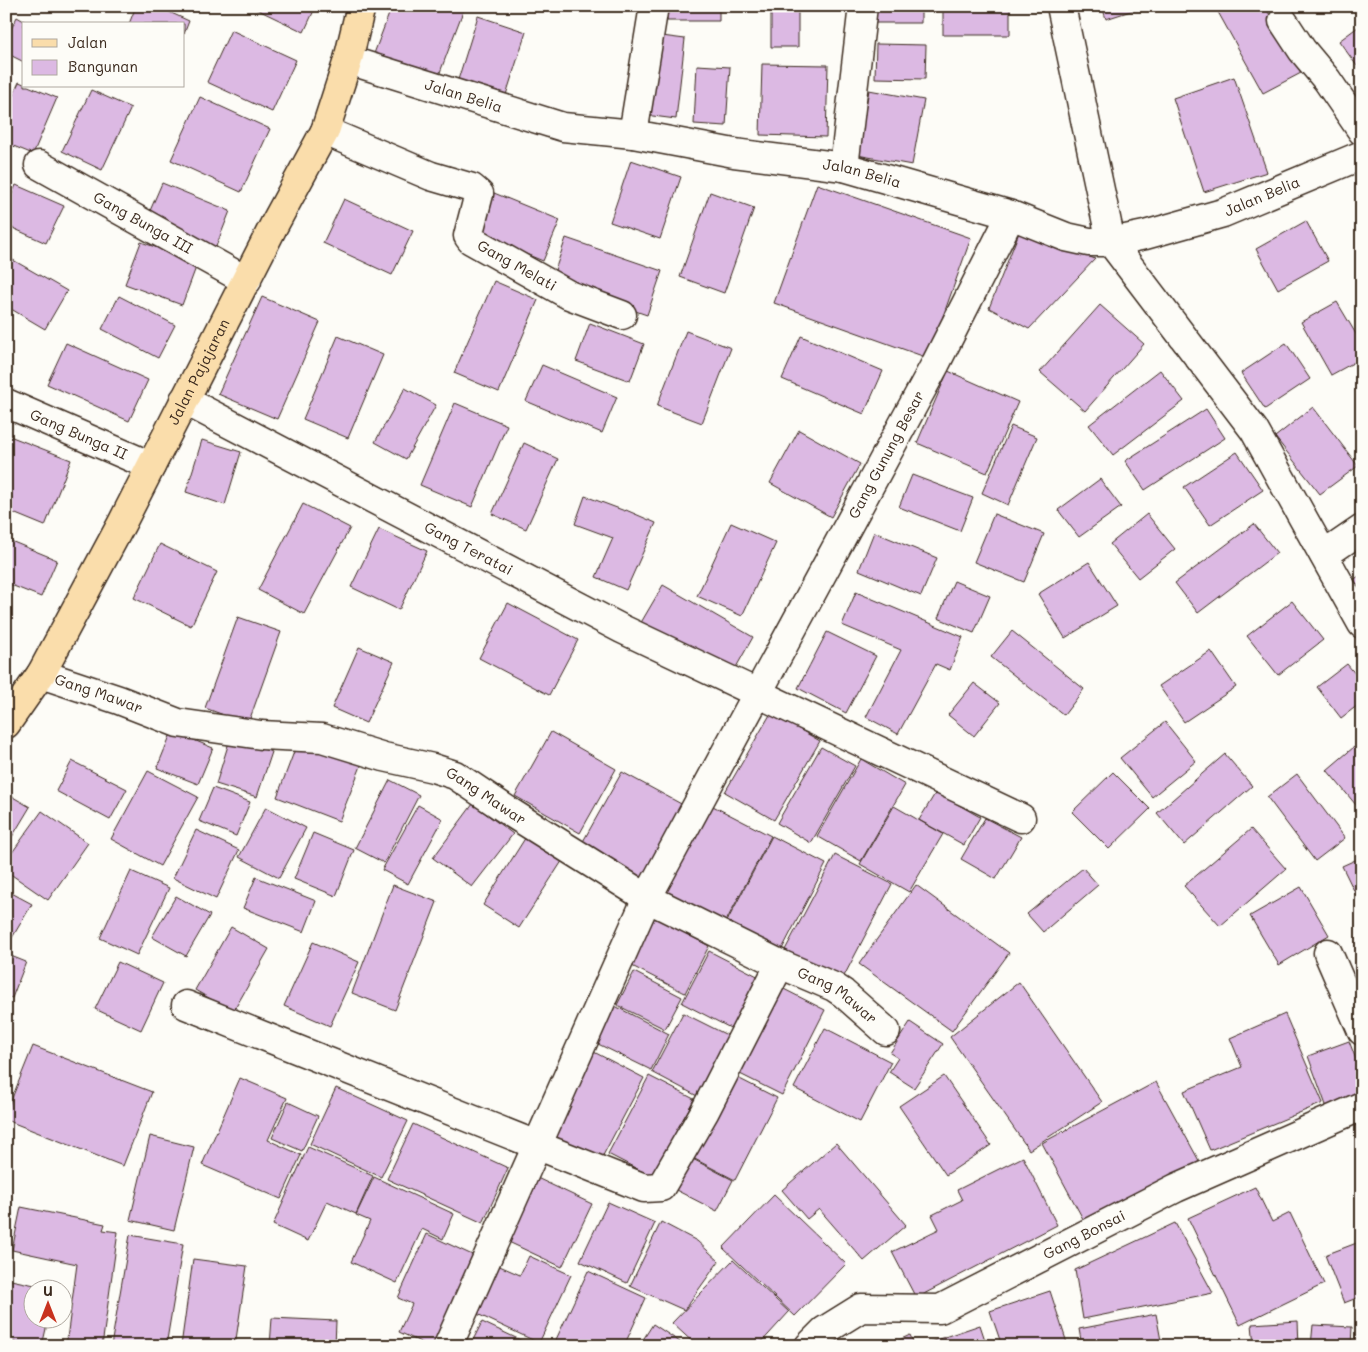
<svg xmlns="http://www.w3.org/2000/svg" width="1368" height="1352" font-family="Mali,sans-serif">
<rect width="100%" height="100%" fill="#fdfcf7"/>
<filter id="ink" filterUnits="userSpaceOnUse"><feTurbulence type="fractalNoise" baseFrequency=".02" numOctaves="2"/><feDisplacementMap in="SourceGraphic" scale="10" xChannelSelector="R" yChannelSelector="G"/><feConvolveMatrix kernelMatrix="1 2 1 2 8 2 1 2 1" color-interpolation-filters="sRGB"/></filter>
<g filter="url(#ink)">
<path fill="#dcb9e3" stroke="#3b2a1e" d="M136 6H156L189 21 184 34V24H129Z
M250 6H316L304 32Z
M392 6H465L436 83 372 59Z
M667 6H719V21H667Z
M871 6H921V23H871Z
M943 6H1010V35H943Z
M1102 6H1146L1106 19Z
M1228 6H1265L1301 73 1263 93 1218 12Z
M771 12H798V47H771Z
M478 16 526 32 505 98 457 83Z
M17 17 29 24H24V62L6 53V39Z
M1362 24V73L1339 41Z
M231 30 296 60 272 112 207 82Z
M654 35 685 39 676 119 645 115Z
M876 44 926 45 925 79 875 78Z
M762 64 828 65 826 137 760 135Z
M697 65 730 67 726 126 694 124Z
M1234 77 1267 172 1204 192 1173 98Z
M19 82 24 84V86H28L57 98 33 154 6 143V111Z
M91 90 131 108 102 170 62 151Z
M869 90 924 100 912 165 857 155Z
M200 97 270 129 241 192 171 160Z
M631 160 681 177 660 239 610 222Z
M162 183 230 211 215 249 146 220Z
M817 184 971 238 928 358 774 303Z
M16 185 64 206 46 243 6 225V207Z
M710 192 754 208 724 293 680 277Z
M494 193 560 220 543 261 477 234Z
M344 199 413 231 392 275 323 243Z
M1306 221 1328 261 1278 289 1256 249Z
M1020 230 1095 259 1029 329 989 308Z
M566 238 662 271 647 315 551 282Z
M141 242 198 262 182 305 125 284Z
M6 256 67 291 45 329 6 306Z
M494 281 538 300 499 392 454 373Z
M119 296 175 325 158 358 102 329Z
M262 297 320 322 277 419 218 394Z
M1337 302 1362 344V358L1331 375 1301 322Z
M1100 305 1144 344 1085 411 1040 372Z
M590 323 644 344 630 381 576 361Z
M686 331 731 348 702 423 657 406Z
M338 336 383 355 348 438 303 419Z
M801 336 883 371 864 414 782 379Z
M66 343 148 380 129 421 47 384Z
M1286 343 1310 379 1265 409 1241 373Z
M542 365 617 397 602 433 526 401Z
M1160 370 1184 401 1113 455 1089 425Z
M948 371 1018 402 987 473 917 443Z
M405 388 436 405 406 459 375 442Z
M455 403 507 425 472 507 420 485Z
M1313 407 1358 466 1320 494 1275 437Z
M1206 409 1225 438 1145 490 1125 461Z
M1011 426 1037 437 1008 505 982 493Z
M799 430 860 464 831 517 770 483Z
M7 435 71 460 45 526 6 510Z
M202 440 241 452 225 505 186 492Z
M524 443 558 459 526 529 492 514Z
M1237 452 1263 490 1210 525 1184 487Z
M912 475 973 498 960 531 899 507Z
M1100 479 1121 507 1079 537 1058 510Z
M585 496 625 511 626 510 656 523 626 590 596 577 613 538 575 524Z
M303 504 350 528 304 614 258 590Z
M994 514 1044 534 1024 582 974 562Z
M1147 514 1175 549 1138 578 1110 544Z
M731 523 776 543 742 616 697 596Z
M1254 524 1277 553 1198 613 1175 583Z
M379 529 427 551 399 610 351 587Z
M874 532 937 558 921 596 859 570Z
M6 539 57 560 41 597 6 583Z
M160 544 217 572 191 626 134 598Z
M1089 562 1117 606 1065 638 1038 594Z
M1362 574V595L1353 580Z
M954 581 990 596 974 633 938 618Z
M663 585 753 637 730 678 639 626Z
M856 592 963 637 950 670 936 664 898 734 866 717 901 650 842 625Z
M1292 601 1323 640 1278 675 1247 636Z
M508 603 578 640 549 695 479 658Z
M238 617 281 632 248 724 205 708Z
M1012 631 1084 689 1064 715 991 657Z
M827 632 876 656 846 713 798 688Z
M359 647 394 662 366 723 332 708Z
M1211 651 1236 687 1184 722 1159 686Z
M1347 664 1362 682V702L1341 718 1317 687Z
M974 683 1000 703 974 736 948 715Z
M771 713 820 741 774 820 725 792Z
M1165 722 1196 761 1152 797 1120 758Z
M172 731 213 748 198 784 157 768Z
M551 732 616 769 580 833 515 796Z
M300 736 363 761 339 821 277 797Z
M230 739 272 752 257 797 216 784Z
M821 747 855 766 811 843 777 823Z
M1354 747 1362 756 1361 811 1327 770Z
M1225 754 1252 786 1184 845 1157 813Z
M861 759 905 785 861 861 817 836Z
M72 761 127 789 110 820 56 791Z
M148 771 198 797 160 866 111 839Z
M622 772 685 806 643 879 581 845Z
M1113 772 1150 809 1109 849 1072 812Z
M1297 774 1345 838 1315 861 1267 797Z
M390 780 419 795 384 863 355 848Z
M213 788 250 802 236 836 199 821Z
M936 792 980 817 964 845 919 820Z
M6 793 30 807 6 847Z
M707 803 771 836 724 925 661 892Z
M473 804 513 834 472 887 433 858Z
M418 805 443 819 408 884 382 870Z
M894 806 943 834 909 892 860 864Z
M266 807 306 828 279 878 239 857Z
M42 811 88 843 48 900 6 871V861Z
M985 818 1021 837 996 879 961 859Z
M1251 829 1286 869 1220 926 1184 886Z
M196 830 239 850 216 899 173 878Z
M529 832 566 855 519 928 483 905Z
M313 833 354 850 336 896 294 879Z
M772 836 826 864 780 953 725 925Z
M835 855 892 884 842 980 785 950Z
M1362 857V907L1342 866Z
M1083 868 1098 885 1043 932 1027 914Z
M131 871 169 888 137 955 100 938Z
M256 877 316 901 304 932 243 908Z
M393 885 437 902 395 1010 352 993Z
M916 885 1009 953 952 1031 859 964Z
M1301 887 1329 935 1279 965 1250 916Z
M6 890 32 904 6 948Z
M176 896 210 915 186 956 152 937Z
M655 917 709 946 685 993 630 965Z
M231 927 269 949 233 1012 195 990Z
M313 942 359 962 330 1026 284 1006Z
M709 951 767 981 740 1033 682 1003Z
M6 954 26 962 12 998 6 996Z
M118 962 163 983 141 1030 95 1009Z
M634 972 682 997 665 1029 617 1005Z
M1019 982 1102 1102 1029 1150 950 1037Z
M774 984 825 1010 782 1095 730 1069Z
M613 1005 669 1034 651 1070 594 1042Z
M683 1013 731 1037 699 1097 652 1072Z
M1285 1014 1323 1103 1210 1150 1184 1091 1242 1067 1230 1038Z
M910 1022 943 1044 914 1088 889 1072 898 1058 890 1053Z
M825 1028 891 1062 860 1122 794 1088Z
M1349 1041 1362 1075V1095L1327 1108 1308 1056Z
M33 1046 152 1092 123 1166 6 1120V1113Z
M590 1050 644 1078 598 1165 544 1138Z
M730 1074 777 1098 735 1180 687 1155Z
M649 1076 694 1099 653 1177 608 1154Z
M944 1076 991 1145 946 1175 899 1106Z
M240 1078 287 1098 268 1140 301 1155 281 1199 202 1165Z
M1156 1082 1203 1168 1089 1230 1042 1143Z
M336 1088 408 1121 381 1177 310 1144Z
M288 1102 318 1116 302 1151 272 1138Z
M413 1124 508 1168 483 1223 387 1179Z
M150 1136 194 1147 174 1230 130 1220Z
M836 1143 906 1225 864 1261 819 1209 807 1219 782 1190Z
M308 1147 373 1176 356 1214 327 1201 308 1241 273 1225Z
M689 1157 733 1180 717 1211 672 1188Z
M1023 1157 1057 1225 916 1298 892 1252 939 1229 932 1215 962 1200 957 1190Z
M374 1177 454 1214 443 1239 422 1229 397 1283 351 1262 370 1221 356 1215Z
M535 1177 592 1204 562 1267 498 1237Z
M1255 1187 1272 1222 1290 1213 1324 1284 1240 1325 1188 1218Z
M774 1195 846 1264 795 1316 723 1248Z
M608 1202 655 1223 627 1283 580 1261Z
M21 1207 105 1224 103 1230 118 1232 102 1346H66L77 1264 12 1250Z
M661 1222 697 1241 719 1261 684 1310 630 1286Z
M1175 1223 1213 1293 1083 1319 1075 1270Z
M427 1234 481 1259 440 1346H429L399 1332 412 1304 398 1298Z
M130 1235 183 1244 166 1346H111Z
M1362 1241V1296L1344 1303 1325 1255Z
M529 1256 571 1275 539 1343 473 1312 495 1264 520 1275Z
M193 1259 247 1266 235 1346H181Z
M733 1260 789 1312 758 1346H697L672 1323Z
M588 1271 646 1298 624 1346H553Z
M6 1279 54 1289 32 1290V1320H48L42 1346H33L6 1340Z
M1050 1291 1068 1346H1002L990 1311Z
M1156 1314 1162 1346H1082L1079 1329Z
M272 1318 336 1321 335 1346H270Z
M1298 1321 1299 1346H1254L1252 1324Z
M482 1322 533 1346H470Z
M653 1324 686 1346H639Z
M980 1325 987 1346H928L927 1343Z
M1313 1325 1352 1327 1351 1346H1311Z
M910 1335 915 1346H886Z"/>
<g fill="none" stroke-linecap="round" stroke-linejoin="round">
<g stroke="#3b2a1e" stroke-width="31">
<g id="minor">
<path d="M1061 6 1111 242 1254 430 1362 624"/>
<path d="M1283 21 1302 50 1327 80 1362 131"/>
<path id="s1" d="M348 60 563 127 633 134 734 153 844 167 1011 215 1066 237 1089 242H1111L1145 235 1223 213 1362 155"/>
<path id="s2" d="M325 131 431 176 472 188 479 194 468 236 471 240 569 295 622 315"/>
<path d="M633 134 654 6"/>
<path id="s3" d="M39 165 247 281"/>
<path d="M844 167 863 6"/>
<path id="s4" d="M184 400 622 629 1021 818"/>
<path id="s5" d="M6 403 151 466"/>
<path d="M1324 555 1362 529"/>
<path id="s6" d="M41 674 119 700 178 723 261 735 322 738 384 757 433 768 455 775 513 814 647 898 780 964 834 987 843 993 886 1031"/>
<path d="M1328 953 1362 1031"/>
<path d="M186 1005 644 1188 661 1187 705 1111 780 964"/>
<path id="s7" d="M448 1346 647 898 936 363 1011 215"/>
<path id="s8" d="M809 1346 824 1331 861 1308 940 1309 1176 1188 1362 1106"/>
</g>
</g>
<g stroke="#3b2a1e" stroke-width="31">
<g id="major">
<path id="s9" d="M6 724 41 674 122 523 274 225 325 131 348 60 361 6"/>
</g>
</g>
<use href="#minor" stroke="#fdfcf7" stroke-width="28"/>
<use href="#major" stroke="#faddab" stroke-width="28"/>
</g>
</g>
<g text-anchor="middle" stroke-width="4.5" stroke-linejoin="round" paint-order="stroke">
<g font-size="15" fill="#3b2a1e" stroke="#fdfcf7">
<text dy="5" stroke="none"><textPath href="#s1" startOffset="121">Jalan Belia</textPath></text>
<text dy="5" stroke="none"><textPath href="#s1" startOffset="528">Jalan Belia</textPath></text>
<text dy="5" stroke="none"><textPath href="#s1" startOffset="946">Jalan Belia</textPath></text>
<text dy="5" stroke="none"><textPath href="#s3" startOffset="119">Gang Bunga III</textPath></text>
<text dy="5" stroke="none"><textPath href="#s2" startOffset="268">Gang Melati</textPath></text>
<text dy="5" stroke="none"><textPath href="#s9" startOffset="402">Jalan Pajajaran</textPath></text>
<text dy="5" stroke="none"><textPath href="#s5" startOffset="79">Gang Bunga II</textPath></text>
<text dy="5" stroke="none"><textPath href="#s7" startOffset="994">Gang Gunung Besar</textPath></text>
<text dy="5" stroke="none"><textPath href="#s4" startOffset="321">Gang Teratai</textPath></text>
<text dy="5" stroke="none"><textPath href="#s6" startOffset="61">Gang Mawar</textPath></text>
<text dy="5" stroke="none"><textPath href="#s6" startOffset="466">Gang Mawar</textPath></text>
<text dy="5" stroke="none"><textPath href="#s6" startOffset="871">Gang Mawar</textPath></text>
<text dy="5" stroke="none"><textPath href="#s8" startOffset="306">Gang Bonsai</textPath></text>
</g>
</g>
<rect width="1368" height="1352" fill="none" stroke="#fdfcf7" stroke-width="25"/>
<rect x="12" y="12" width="1343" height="1327" fill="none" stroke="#3b2a1e" stroke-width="2" filter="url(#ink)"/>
<rect x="22" y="22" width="162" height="65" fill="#fdfcf7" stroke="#afa8a0"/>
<rect x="32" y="39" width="25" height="8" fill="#faddab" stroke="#afa8a0"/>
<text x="68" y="48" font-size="15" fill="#3b2a1e">Jalan</text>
<rect x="32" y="60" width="25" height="15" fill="#dcb9e3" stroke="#afa8a0"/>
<text x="68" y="72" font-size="15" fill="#3b2a1e">Bangunan</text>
<g transform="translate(48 1304)"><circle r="24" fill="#fdfcf7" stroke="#afa8a0"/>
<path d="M0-4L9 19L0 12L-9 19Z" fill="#c8321e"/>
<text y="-8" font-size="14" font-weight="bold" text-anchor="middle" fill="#3b2a1e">U</text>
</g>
</svg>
